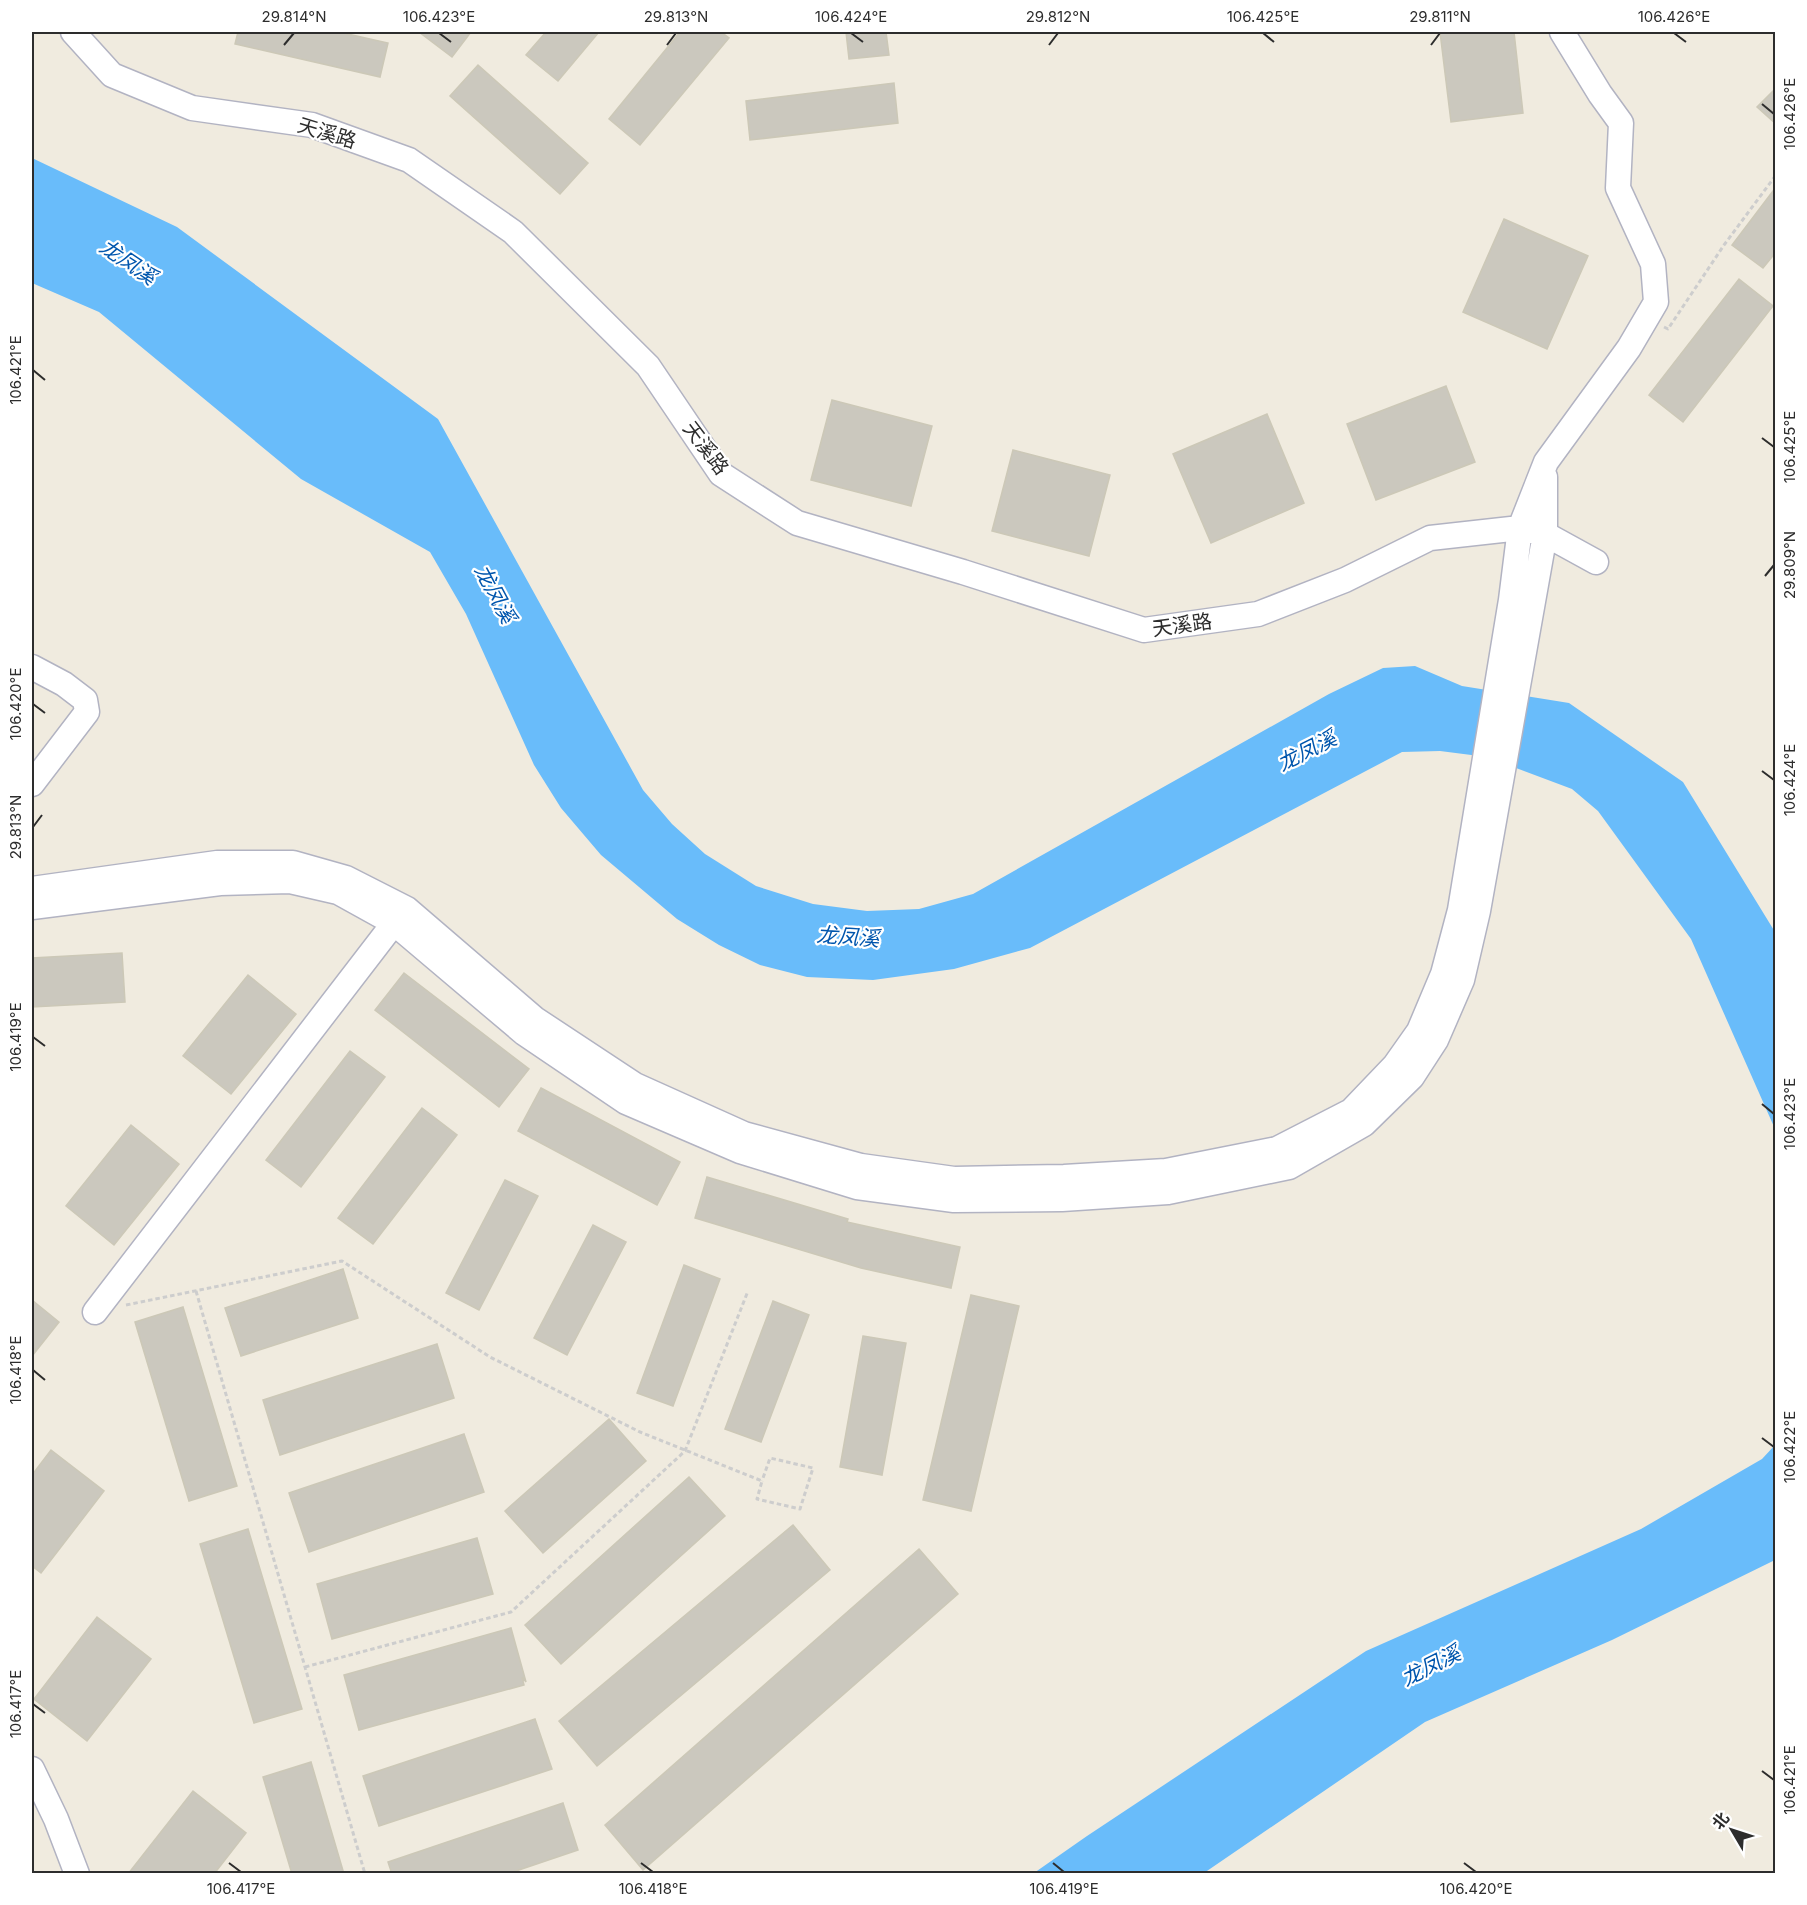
<svg xmlns="http://www.w3.org/2000/svg" width="1807" height="1905" font-family="Inter,'Noto Sans SC',sans-serif">
<rect width="100%" height="100%" fill="#f0ebdf"/>
<path fill="#69bcfa" d="M32 158 177 227 438 419 643 790 672 824 705 854 756 886 813 904 867 911 919 909 973 894 1329 694 1383 668 1415 666 1462 686 1569 703 1683 782 1775 932V1129L1691 939 1598 811 1572 789 1487 757 1440 751 1402 752 1030 948 954 969 873 980 807 977 760 965 719 945 677 919 601 855 561 808 534 765 466 614 430 552 301 479 99 312 32 283Z
M1775 1445V1560L1612 1640 1425 1722 1204 1873H1034L1087 1836 1366 1651 1641 1529 1762 1459Z"/>
<path fill="#cbc8be" stroke="#ccc8b7" stroke-width="1.5" d="M238 32H339L388 43 380 77 235 44Z
M419 32H471L452 57Z
M546 32H599L558 81 526 55Z
M680 32H721L729 38 640 145 609 119Z
M846 32H886L889 55 849 59Z
M1440 32H1514L1523 113 1451 122Z
M478 65 588 163 560 194 450 96Z
M894 83 898 123 750 140 746 101Z
M1776 88V124L1757 107Z
M1776 187V252L1763 268 1732 245Z
M1504 219 1588 256 1547 349 1463 312Z
M1739 279 1773 306 1683 422 1649 395Z
M1446 386 1475 462 1376 500 1347 424Z
M832 400 932 426 911 506 811 480Z
M1267 414 1304 503 1211 543 1173 454Z
M1013 450 1110 475 1089 556 992 531Z
M122 953 125 1002 32 1007V958Z
M404 973 529 1069 499 1107 375 1010Z
M248 975 296 1014 231 1094 183 1056Z
M350 1051 385 1077 301 1187 266 1160Z
M541 1088 680 1162 657 1205 518 1131Z
M422 1108 457 1135 373 1244 338 1218Z
M131 1125 179 1164 114 1245 66 1206Z
M707 1177 848 1219 847 1222 960 1247 951 1288 861 1268 695 1218Z
M505 1180 538 1196 479 1310 446 1293Z
M593 1225 626 1242 567 1355 534 1338Z
M684 1265 720 1279 673 1406 637 1393Z
M343 1269 358 1318 241 1356 225 1308Z
M971 1295 1019 1306 971 1511 923 1500Z
M32 1300 59 1322 32 1356Z
M773 1301 809 1315 761 1442 725 1429Z
M183 1307 237 1486 189 1501 135 1322Z
M863 1336 906 1343 882 1475 840 1467Z
M437 1344 454 1398 280 1455 263 1400Z
M609 1419 646 1461 543 1553 505 1511Z
M464 1434 484 1492 309 1552 289 1493Z
M51 1450 104 1491 41 1573 32 1566V1475Z
M689 1477 725 1516 561 1664 525 1625Z
M793 1525 830 1570 597 1766 559 1721Z
M248 1529 302 1709 254 1723 200 1544Z
M477 1538 493 1594 332 1639 317 1584Z
M919 1549 958 1594 643 1870 605 1825Z
M97 1617 151 1659 87 1741 34 1699Z
M511 1628 526 1682 522 1677 524 1685 359 1730 344 1675Z
M535 1719 552 1769 379 1826 363 1776Z
M311 1762 344 1874H292L263 1777Z
M193 1791 246 1833 214 1874H128Z
M563 1803 578 1850 507 1874H392L388 1862Z"/>
<g fill="none" stroke-linecap="round" stroke-linejoin="round">
<g stroke="#b2b3c2" stroke-width="27">
<path id="minor" d="M73 32 112 75 192 108 312 125 409 160 513 232 648 366 721 474 797 523 963 572 1144 630 1258 614 1345 580 1430 538 1520 528 1545 534 1596 562
M32 667 64 684 85 700 87 712 32 784
M32 889 217 863H293L346 878 407 909 535 1019 635 1085 744 1134 861 1166 954 1179 1064 1177 1166 1171 1277 1149 1351 1111 1395 1065 1419 1031 1443 974 1460 910 1511 600 1520 528 1546 462 1629 348 1656 302 1653 264 1618 188 1621 123 1600 94 1562 32
M32 907 220 883 290 881 338 892 394 923 524 1033 626 1102 740 1151 857 1187 954 1200 1062 1199 1168 1192 1289 1167 1364 1124 1412 1077 1436 1040 1462 980 1478 911 1545 534V477
M95 1312 394 923 408 920
M32 1769 56 1819 77 1874"/>
</g>
<path stroke="#cdcdcd" stroke-width="3" stroke-dasharray="4.5 3" stroke-linecap="butt" d="M1664 327 1668 329 1724 245 1776 175
M196 1291 365 1874
M126 1305 342 1261 490 1357 640 1432 762 1481 757 1499 800 1509 813 1468 770 1458 762 1481
M305 1667 511 1612 685 1451 748 1291"/>
<use href="#minor" stroke="#fff" stroke-width="24"/>
</g>
<path fill="none" stroke="#2d2d2d" stroke-width="2" d="M439 33 451 42M851 33 863 42M1263 33 1274 42M1674 33 1686 42M284 45 294 33M667 45 676 33M1049 45 1058 33M1431 45 1440 33M1762 104 1774 114M33 370 45 380M1762 438 1774 447M1765 576 1774 565M33 704 45 713M1762 771 1774 780M33 827 42 815M33 1037 45 1046M1762 1104 1774 1114M33 1370 45 1380M1762 1438 1774 1447M33 1704 45 1713M1762 1771 1774 1780M229 1863 241 1872M641 1863 653 1872M1053 1863 1064 1872M1464 1863 1476 1872"/>
<g text-anchor="middle" stroke-width="4.5" stroke-linejoin="round" paint-order="stroke">
<g font-size="20" fill="#2d2d2d" stroke="#fff">
<text transform="translate(327 133) rotate(17)" y="7">天溪路</text>
<text transform="translate(706 448) rotate(53)" y="7">天溪路</text>
<text transform="translate(1182 625) rotate(-8)" y="7">天溪路</text>
</g>
<g font-size="21" font-style="italic" fill="#0156ad" stroke="#fff">
<text transform="translate(128 262) rotate(34)" y="7">龙凤溪</text>
<text transform="translate(495 594) rotate(62)" y="7">龙凤溪</text>
<text transform="translate(1307 751) rotate(-27)" y="7">龙凤溪</text>
<text transform="translate(848 937) rotate(4)" y="7">龙凤溪</text>
<text transform="translate(1431 1666) rotate(-27)" y="7">龙凤溪</text>
</g>
</g>
<rect width="1807" height="1905" fill="none" stroke="#ffffff" stroke-width="66"/>
<g transform="translate(1732 1830) rotate(309)" stroke="#ffffff" stroke-width="4.5" paint-order="stroke">
<path d="M0-4.5L10 22L0 15L-10 22Z" fill="#2d2d2d"/>
<text y="-9" font-size="16" font-weight="bold" text-anchor="middle" fill="#2d2d2d">北</text>
</g>
<rect x="33" y="33" width="1741" height="1839" fill="none" stroke="#2d2d2d" stroke-width="2"/>
<g font-size="15" text-anchor="middle" fill="#2d2d2d">
<text x="294" y="22">29.814°N</text>
<text x="439" y="22">106.423°E</text>
<text x="676" y="22">29.813°N</text>
<text x="851" y="22">106.424°E</text>
<text x="1058" y="22">29.812°N</text>
<text x="1263" y="22">106.425°E</text>
<text x="1440" y="22">29.811°N</text>
<text x="1674" y="22">106.426°E</text>
<text transform="translate(1790 114) rotate(-90)" y="5">106.426°E</text>
<text transform="translate(16 370) rotate(-90)" y="5">106.421°E</text>
<text transform="translate(1790 447) rotate(-90)" y="5">106.425°E</text>
<text transform="translate(1790 565) rotate(-90)" y="5">29.809°N</text>
<text transform="translate(16 704) rotate(-90)" y="5">106.420°E</text>
<text transform="translate(1790 780) rotate(-90)" y="5">106.424°E</text>
<text transform="translate(16 827) rotate(-90)" y="5">29.813°N</text>
<text transform="translate(16 1037) rotate(-90)" y="5">106.419°E</text>
<text transform="translate(1790 1114) rotate(-90)" y="5">106.423°E</text>
<text transform="translate(16 1370) rotate(-90)" y="5">106.418°E</text>
<text transform="translate(1790 1447) rotate(-90)" y="5">106.422°E</text>
<text transform="translate(16 1704) rotate(-90)" y="5">106.417°E</text>
<text transform="translate(1790 1780) rotate(-90)" y="5">106.421°E</text>
<text x="241" y="1894">106.417°E</text>
<text x="653" y="1894">106.418°E</text>
<text x="1064" y="1894">106.419°E</text>
<text x="1476" y="1894">106.420°E</text>
</g>
</svg>
